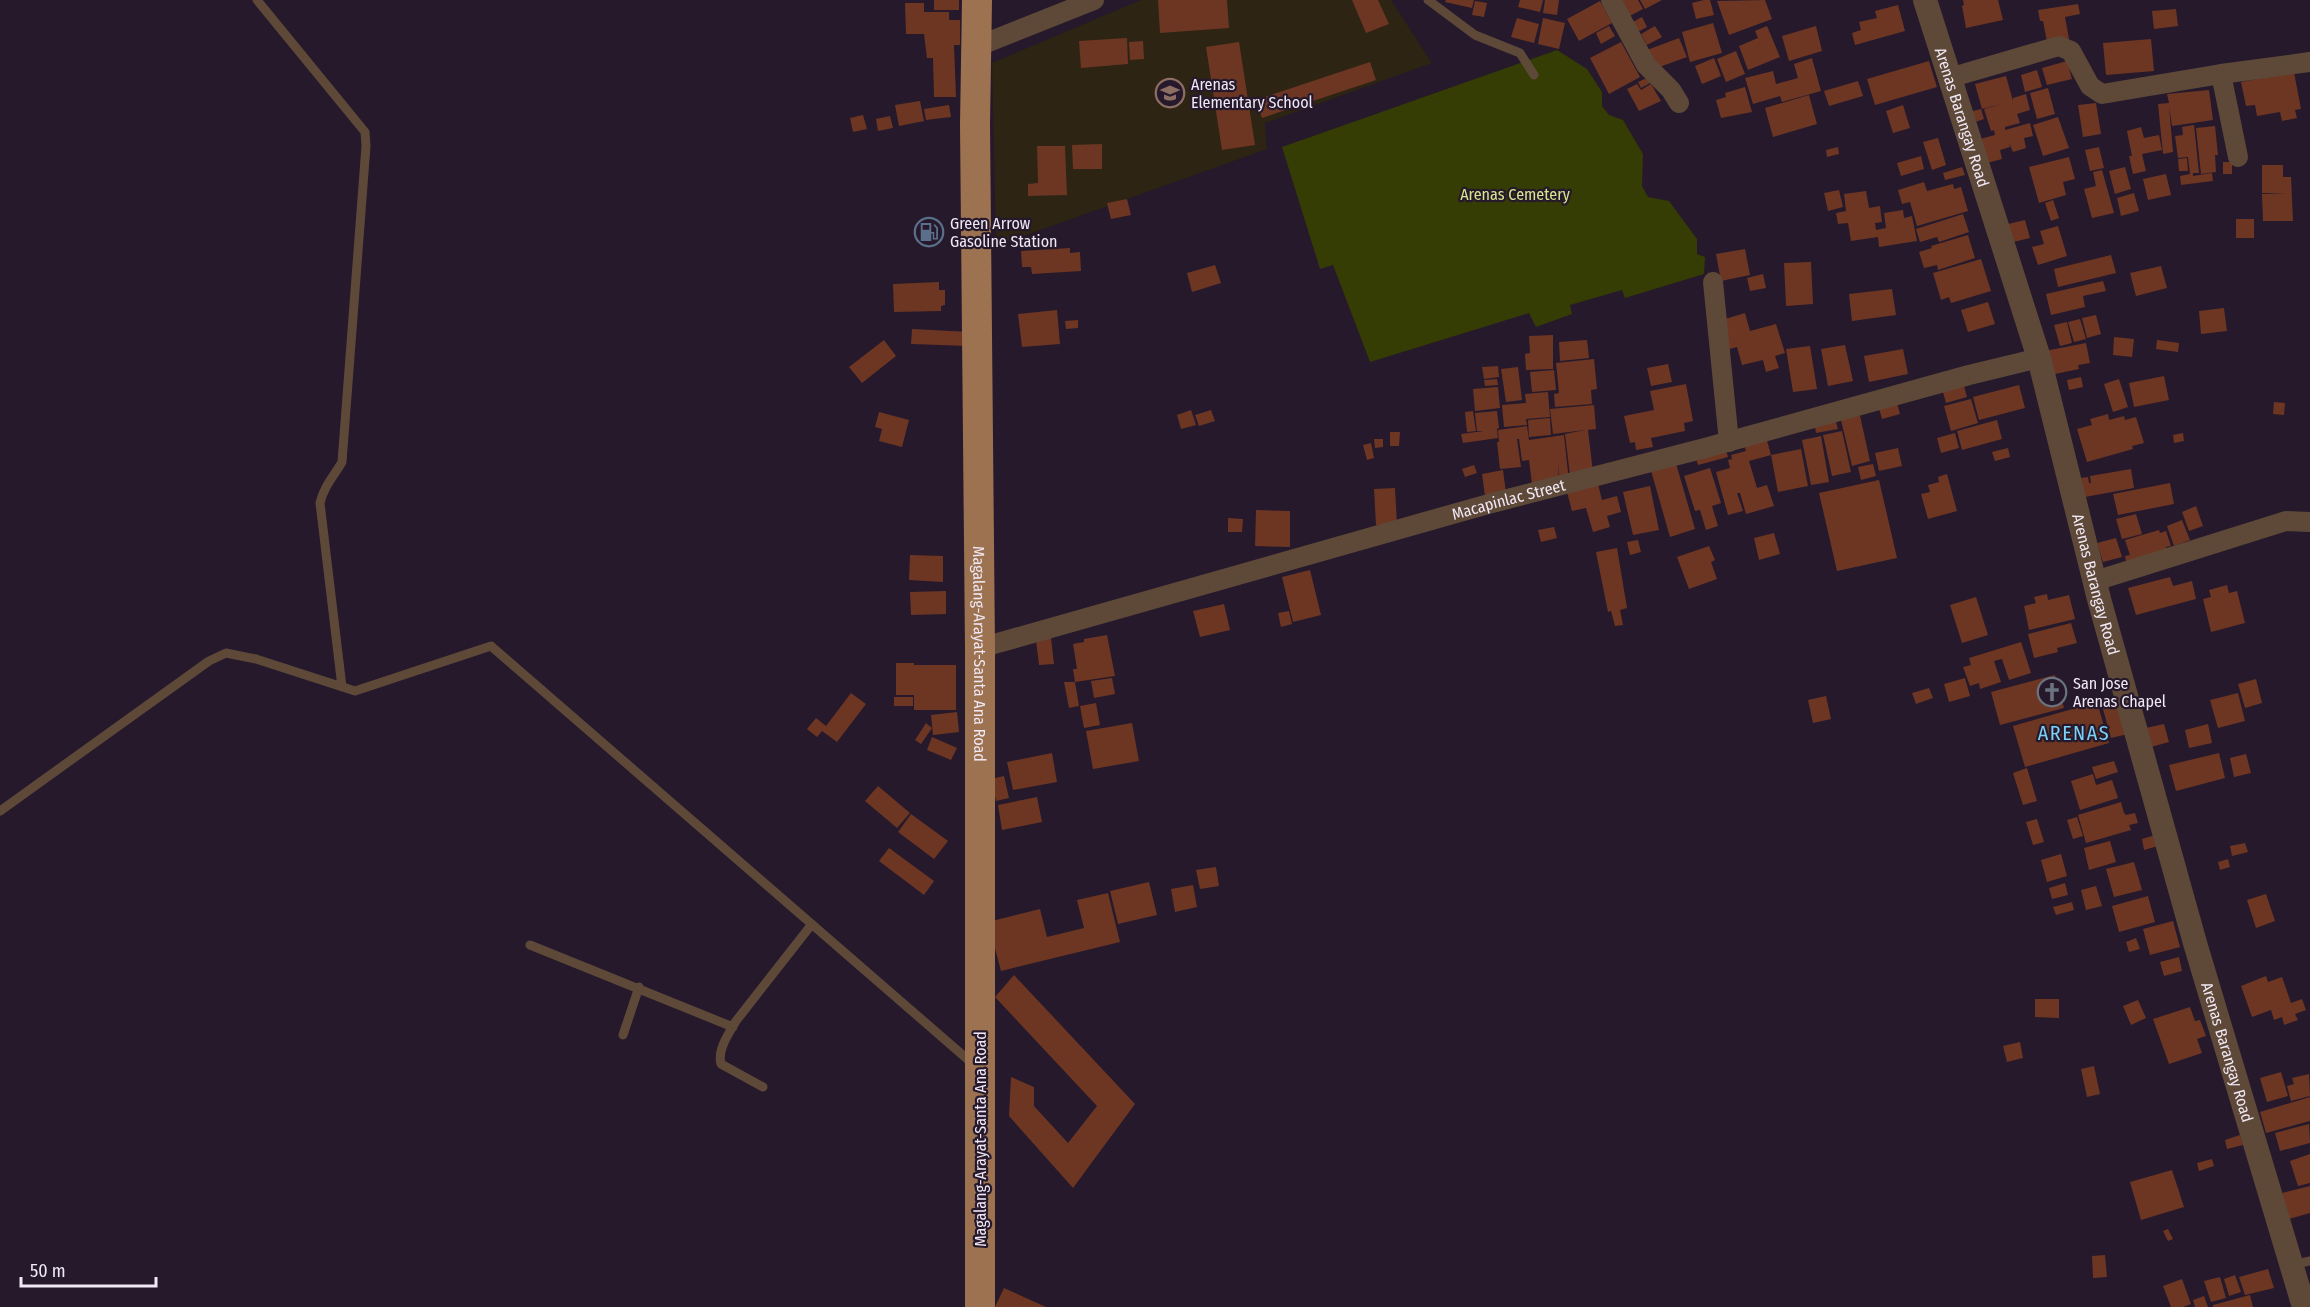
<svg xmlns="http://www.w3.org/2000/svg" width="2310" height="1307" font-family="'Fira Sans Condensed',sans-serif">
<rect width="100%" height="100%" fill="#25192b"/>
<path fill="#2d2414" d="M1141 0H1391L1432 63 1265 123 1267 149 996 246 992 63Z"/>
<path fill="#353c04" d="M1557 50 1587 69 1602 92V106L1609 115 1623 120 1643 154 1642 186 1648 197 1669 201 1697 239V254L1705 257 1704 274 1625 298 1622 290 1570 305 1572 314 1536 327 1529 313 1370 362 1333 265 1320 269 1282 147Z"/>
<path fill="#6d3623" d="M934 0H959V10H934Z
M1158 0H1227L1229 28 1160 33Z
M1352 0H1378L1389 24 1366 33Z
M1446 0H1474L1472 8 1445 2Z
M1520 0H1543L1540 12 1518 7Z
M1545 0H1559L1557 15 1543 13Z
M1616 0H1638L1643 9 1626 18Z
M1640 0H1662L1645 9Z
M1704 0H1710L1714 15 1696 19 1692 3Z
M1765 0 1772 19 1729 35 1717 1Z
M1963 0H1998L2003 20 1966 28 1962 6 1964 5Z
M1475 1 1487 3 1484 17 1472 15Z
M1600 1 1612 23 1579 41 1567 19Z
M905 3H924V12H949V20H960V45H954L956 97H934L933 58H927L924 34H906Z
M2078 4 2080 14 2065 17 2069 39 2047 42 2043 21H2040L2038 10Z
M1898 5 1905 31 1855 45 1852 33 1861 30 1859 22 1877 18 1875 11Z
M2176 9 2178 26 2154 29 2152 11Z
M1642 17 1647 27 1634 34 1629 24Z
M1517 18 1539 24 1534 43 1511 37Z
M1543 18 1565 23 1559 49 1538 44Z
M1713 23 1722 53 1690 62 1682 32Z
M1609 26 1615 36 1601 44 1596 33Z
M1655 26 1662 37 1647 45 1641 34Z
M1767 26 1780 57 1748 70 1739 46 1758 38 1755 31Z
M1816 26 1822 51 1789 61 1782 36Z
M1127 38 1128 64 1081 68 1079 41Z
M1679 38 1687 57 1654 69 1647 50Z
M2151 39 2154 71 2106 75 2103 43Z
M1143 41 1144 59 1130 60 1129 42Z
M1239 42 1255 145 1222 150 1206 47Z
M1621 42 1640 77 1609 94 1590 58Z
M1736 51 1745 74 1726 82 1717 59Z
M1714 58 1721 76 1702 84 1695 66Z
M1812 58 1821 91 1782 102 1780 96 1753 104 1745 78 1773 71 1776 84 1798 78 1794 64Z
M1929 61 1937 87 1875 105 1867 79Z
M2067 61 2072 79 2047 85 2042 68Z
M1370 62 1376 80 1262 118 1256 100Z
M2037 70 2042 87 2025 92 2021 75Z
M2294 72 2301 109 2295 110 2297 118 2282 121 2280 112 2257 116 2255 105 2246 106 2241 82Z
M1651 76 1654 81 1641 88 1638 82Z
M2006 76 2013 101V98L2026 94 2030 110 2017 114 2020 123 2005 127V130L2030 123 2033 136 2024 138 2026 148 2013 152 2009 143 2010 147 2000 150 2002 159 1987 163 1980 139 1995 135 1994 130 1991 131 1984 109 2005 103 1982 109 1975 84Z
M1858 81 1863 96 1829 106 1824 91Z
M1637 84 1641 90 1651 84 1661 101 1639 111 1627 89Z
M1745 87 1752 112 1721 118 1716 100 1726 97 1725 93Z
M2048 88 2055 114 2037 119 2030 93Z
M2209 90 2213 120 2172 126 2169 106 2173 152 2163 154 2158 104 2169 103 2167 94Z
M1809 95 1817 124 1773 137 1765 108Z
M920 101 924 121 899 126 895 105Z
M2096 103 2101 134 2083 137 2078 105Z
M949 105 951 117 926 120 924 109Z
M1903 105 1910 128 1893 133 1886 111Z
M1981 109 1984 119 1972 123 1969 112Z
M863 115 867 129 853 132 850 118Z
M890 116 893 128 878 131 876 119Z
M2058 117 2069 148 2043 156 2033 125Z
M2194 125 2199 173H2193V176L2212 173 2213 181 2181 185 2180 176 2190 174 2188 157 2178 158 2175 136 2183 135 2182 127Z
M2215 126 2218 155H2215L2216 172 2201 174 2196 128Z
M2141 127 2144 138 2159 135 2162 150 2142 154 2146 171 2133 174 2129 156H2132L2127 131Z
M1938 138 1946 165 1932 170 1923 142Z
M1102 144V169H1073L1072 145Z
M1037 146H1065L1067 195 1028 196V184L1038 183Z
M1838 147 1839 154 1827 157 1826 150Z
M2099 147 2104 168 2090 171 2085 150Z
M1921 156 1924 169 1901 176 1897 163Z
M2069 157 2075 179 2063 182 2066 195 2039 203 2029 167Z
M2187 158 2188 171H2179L2178 159Z
M2223 162H2232V174H2223Z
M2262 165H2283V177H2291L2293 221H2263L2262 194 2286 193H2262Z
M1962 167 1965 175 1945 180 1943 173Z
M2125 167 2131 189 2115 194 2109 171Z
M2102 170 2114 213 2092 218 2084 189 2096 186 2093 172Z
M2166 174 2171 195 2148 200 2143 179Z
M1924 182 1927 191 1953 184 1954 189 1961 187 1968 211 1917 226 1910 202 1902 204 1898 190Z
M1839 190 1843 207 1828 211 1824 193Z
M1866 191 1869 208 1880 206 1882 222 1875 223 1876 230 1886 228 1884 213 1903 210 1904 218 1912 216 1917 241 1879 247 1878 237 1851 241 1848 223 1838 224 1836 213 1846 211 1844 194Z
M2134 193 2139 211 2121 216 2117 198Z
M1127 199 1131 215 1111 219 1107 203Z
M2053 200 2059 218 2051 221 2045 203Z
M1963 214 1969 232 1939 242 1937 237 1920 242 1916 229Z
M2236 219H2254V238H2236Z
M2025 220 2030 238 2013 242 2008 224Z
M2058 226 2067 256 2038 265 2032 247 2044 244 2040 231Z
M1968 235 1975 258 1938 270 1937 265 1924 268 1919 252 1932 248 1931 246Z
M1070 248V253L1080 252 1081 271 1032 274 1031 267H1022L1021 251Z
M1745 249 1750 275 1721 281 1716 254Z
M2111 255 2116 273 2058 287 2054 269Z
M1981 259 1991 291 1951 303 1949 297 1941 300 1933 273Z
M1811 262 1813 304 1786 306 1784 263Z
M1215 265 1221 283 1192 292 1187 273Z
M2161 266 2167 288 2136 296 2130 273Z
M1763 274 1766 288 1750 291 1747 278Z
M2103 281 2106 291 2083 296 2085 307 2051 315 2046 294Z
M939 282V290H945V305L941 306V311L894 312 893 284Z
M1892 289 1896 315 1852 321 1849 294Z
M1988 302 1995 324 1968 332 1961 310Z
M2224 308 2227 331 2201 334 2199 311Z
M1057 310 1060 344 1022 347 1018 314Z
M1745 313 1750 331 1776 324 1785 353 1775 356 1779 368 1766 372 1763 360 1742 365 1737 347 1726 350 1722 320Z
M2096 315 2101 334 2087 338 2082 318Z
M2080 319 2086 339 2074 342 2068 322Z
M1078 320V328L1066 329 1065 321Z
M2067 322 2072 343 2060 346 2054 325Z
M912 329 970 332 969 346 911 344Z
M1553 335V369L1526 370 1525 354 1530 353 1529 336Z
M2114 337 2134 339 2132 357 2113 355Z
M884 340 896 356 862 383 849 367Z
M1587 340 1589 358 1560 361 1559 342Z
M2157 340 2179 343 2178 352 2156 349Z
M2086 343 2090 363 2078 365 2079 369 2050 375 2045 351Z
M1845 345 1853 381 1828 386 1821 349Z
M1810 346 1817 389 1793 392 1786 349Z
M1903 349 1908 374 1869 382 1864 356Z
M1594 359 1597 389 1591 390 1592 404 1555 407 1554 394 1559 393 1556 363Z
M1668 364 1672 382 1651 386 1647 368Z
M1498 366 1499 377 1484 379 1482 367Z
M1518 367 1522 400 1506 402 1501 369Z
M1554 370 1556 390 1532 392 1530 372Z
M2164 376 2169 400 2134 407 2129 383Z
M2081 377 2083 387 2069 390 2067 380Z
M1497 379 1498 385 1485 386 1484 380Z
M1962 379 1967 397 1946 403 1941 385Z
M2119 379 2128 407 2113 412 2104 384Z
M1686 384 1693 421 1684 423 1685 431 1651 438 1653 447 1636 450 1635 442 1630 443 1624 416 1654 410 1650 391Z
M2019 385 2025 408 1979 420 1973 397Z
M1498 387 1500 408 1475 411 1473 389Z
M1548 392 1550 417 1526 419 1527 425 1504 427 1502 405 1526 403 1525 394Z
M1895 396 1900 414 1882 419 1877 401Z
M1971 399 1978 423 1951 431 1944 406Z
M2274 402 2285 403 2284 415 2273 414Z
M1594 405 1596 429 1588 430 1593 473 1570 475 1565 434 1585 430 1553 434 1550 409Z
M1191 410 1196 425 1181 429 1177 415Z
M1211 410 1215 421 1199 426 1195 415Z
M1473 411 1476 431 1467 432 1465 412Z
M1497 411 1499 428 1497 429 1498 438 1463 443 1461 434 1484 431H1477L1475 413Z
M1859 411 1870 461 1852 466 1840 416Z
M879 412 909 420 902 447 879 441 882 429 875 427Z
M2108 414 2109 420 2124 416 2125 420 2136 417 2144 443 2132 446 2133 449 2087 462 2077 429 2092 425 2090 419Z
M1550 418 1551 435 1529 437 1528 420Z
M1835 418 1838 429 1816 433 1814 422Z
M1997 420 2002 439 1962 450 1957 431Z
M1527 426 1529 440 1564 435 1569 482 1560 483 1558 463 1559 481 1532 484 1529 460 1522 461 1519 439H1517L1521 467 1500 469 1497 442H1499L1498 430Z
M1842 431 1851 472 1832 476 1823 435Z
M1390 432H1400L1399 446H1390Z
M1955 433 1959 448 1941 453 1937 438Z
M2183 433 2184 441 2174 443 2173 435Z
M1821 436 1829 482 1811 485 1802 440Z
M1766 437 1771 455 1749 461 1757 488 1767 485 1774 506 1746 514 1740 493H1737L1743 511 1728 515 1716 472 1730 468 1728 460 1732 459 1731 455 1746 451 1744 444Z
M1374 439H1383V447L1375 448Z
M1371 443 1374 458 1367 460 1363 445Z
M1725 447 1728 457 1698 465 1695 455Z
M1898 448 1902 466 1879 471 1875 453Z
M2008 448 2010 457 1995 461 1992 452Z
M1801 449 1808 486 1778 492 1771 455Z
M1675 460 1695 529 1670 537 1650 467Z
M1873 464 1876 476 1861 480 1858 467Z
M1474 465 1477 473 1465 477 1462 469Z
M1710 468 1721 503 1712 506 1718 526 1706 530 1700 510 1695 511 1684 476Z
M2131 469 2134 488 2085 497 2081 478 2088 477 2089 483H2091L2090 476Z
M1503 470 1506 493 1485 496 1482 474Z
M1947 474 1957 511 1928 519 1921 494 1930 492 1928 485 1939 482 1938 477Z
M1879 480 1897 558 1837 571 1819 493Z
M2170 483 2174 504 2118 515 2113 494Z
M1598 484 1602 500 1617 496 1621 512 1607 516 1610 527 1593 532 1586 508 1572 511 1567 492Z
M1650 486 1659 530 1633 535 1623 492Z
M1395 488 1397 524 1376 525 1374 489Z
M2196 506 2203 526 2189 531 2182 512Z
M1256 510 1290 511V547L1255 546Z
M2136 514 2142 534 2122 539 2116 519Z
M1228 518 1243 519 1242 532H1228Z
M2182 520 2190 540 2174 546 2167 526Z
M1554 527 1557 538 1541 542 1538 530Z
M2159 530 2160 533 2166 531 2171 546 2166 547 2168 554 2127 566 2125 556 2130 555 2125 540Z
M1774 533 1780 554 1759 560 1754 538Z
M2116 538 2122 557 2103 562 2097 543Z
M1638 540 1641 552 1630 555 1627 542Z
M1709 546 1715 560 1711 562 1717 579 1689 589 1677 557Z
M1617 548 1627 608 1620 610 1623 625 1615 626 1611 611 1608 612 1596 552Z
M910 555 943 556V582L909 580Z
M1310 570 1321 615 1293 622 1282 577Z
M2170 577 2173 586 2192 581 2196 599 2136 615 2128 588Z
M2227 585 2229 593 2237 591 2245 623 2211 632 2203 599 2211 597 2209 590Z
M946 591V614L911 615 910 592Z
M2047 594 2048 600 2069 595 2075 619 2029 630 2024 606 2036 603 2034 597Z
M1976 597 1988 635 1962 643 1950 605Z
M1224 604 1230 630 1200 637 1193 611Z
M1289 611 1292 624 1281 627 1278 613Z
M2071 623 2077 643 2057 648 2058 652 2034 658 2028 634Z
M1107 635 1115 676 1075 682 1079 706 1069 708 1064 682H1075L1073 669H1077L1073 644 1084 642V639Z
M1051 638 1054 664 1039 665 1036 640Z
M2021 642 2031 673 2009 680 2002 659 1994 661 2001 682 1980 689 1979 683 1970 686 1963 667 1971 665 1969 658Z
M896 663H914V695H896Z
M914 665H956V710H914Z
M2055 675 2064 708 2000 725 1991 692Z
M1112 678 1115 694 1094 698 1091 681Z
M1965 678 1970 696 1949 702 1944 684Z
M2256 679 2262 703 2245 708 2238 684Z
M1929 688 1933 698 1916 704 1912 693Z
M851 693 866 704 837 742 822 731 817 737 807 729 816 718 826 726Z
M2238 693 2245 721 2218 728 2210 700Z
M1826 696 1831 719 1813 723 1808 700Z
M894 697H913V706H894Z
M2117 697 2128 734 2111 738 2101 702Z
M2097 702 2109 743 2025 767 2013 726Z
M1096 703 1100 725 1084 728 1080 706Z
M957 712 959 732 933 735 931 715Z
M926 723 932 728 921 744 915 740Z
M1132 723 1139 761 1093 769 1086 731Z
M2164 724 2169 742 2151 747 2146 728Z
M2208 724 2212 743 2189 748 2185 730Z
M932 737 957 748 951 760 927 750Z
M1052 753 1057 782 1013 790 1007 762Z
M2219 753 2225 778 2176 791 2169 765Z
M2246 754 2251 773 2234 777 2230 758Z
M2114 761 2118 772 2096 779 2092 767Z
M2027 768 2037 801 2023 805 2013 773Z
M2093 774 2096 785 2112 780 2118 798 2080 810 2071 781Z
M1004 776 1009 798 996 801 991 779Z
M878 786 910 813 897 828 865 801Z
M1037 797 1042 822 1002 830 998 805Z
M2121 802 2124 813 2126 815 2135 813 2138 823 2129 825 2131 830 2086 843 2078 815Z
M911 814 948 841 934 859 898 832Z
M2077 817 2083 836 2073 839 2067 820Z
M2037 819 2044 842 2033 845 2026 822Z
M2155 835 2158 846 2144 850 2142 839Z
M2110 841 2116 862 2089 870 2084 848Z
M2245 843 2248 852 2232 856 2230 846Z
M889 848 934 881 924 895 879 861Z
M2061 854 2067 876 2047 882 2041 860Z
M2228 859 2230 867 2220 870 2218 862Z
M2134 862 2142 890 2114 897 2106 869Z
M1216 867 1219 886 1200 889 1196 870Z
M1149 882 1157 915 1118 924 1110 891Z
M2065 883 2068 895 2052 899 2049 888Z
M1193 885 1197 907 1175 912 1171 889Z
M2096 886 2102 906 2086 910 2081 890Z
M1108 893 1120 942 1001 971 988 922 1040 909 1047 937 1084 928 1077 900Z
M2266 894 2275 921 2256 928 2247 900Z
M2148 896 2155 922 2119 932 2112 906Z
M2072 902 2074 910 2056 915 2053 907Z
M2173 921 2180 947 2150 955 2143 929Z
M2136 938 2140 949 2129 952 2126 942Z
M2179 957 2182 971 2164 976 2160 962Z
M1014 975 1135 1104 1073 1188 1009 1116 1011 1077 1034 1087V1106L1068 1143 1097 1106 995 997Z
M2266 976 2268 982 2282 977 2291 1003 2302 999 2306 1010 2295 1014 2298 1020 2284 1025 2282 1017 2274 1020 2271 1010 2252 1017 2241 986Z
M2035 999H2059V1018L2035 1017Z
M2138 1000 2146 1018 2131 1025 2123 1006Z
M2190 1007 2195 1021 2200 1020 2206 1036 2197 1039 2202 1053 2169 1064 2153 1019Z
M2020 1042 2023 1058 2007 1062 2003 1046Z
M2094 1066 2100 1094 2087 1097 2081 1069Z
M2281 1072 2288 1096 2267 1102 2260 1078Z
M2309 1074 2310 1096 2291 1101 2287 1086 2294 1084 2292 1078Z
M2310 1097V1121L2266 1133 2260 1112Z
M2309 1124 2310 1143 2280 1151 2275 1133Z
M2240 1135 2243 1145 2227 1149 2225 1140Z
M2310 1154V1183L2298 1186 2290 1161Z
M2212 1159 2214 1166 2199 1171 2197 1163Z
M2172 1170 2184 1207 2141 1220 2130 1182Z
M2310 1186V1213L2289 1219 2282 1193Z
M2168 1229 2173 1239 2168 1241 2163 1231Z
M2105 1255 2107 1277 2093 1278 2092 1256Z
M2268 1269 2274 1288 2245 1295 2239 1277Z
M2235 1275 2241 1292 2229 1296 2224 1279Z
M2220 1277 2226 1298 2211 1302 2204 1281Z
M2182 1279 2191 1304 2183 1307H2171L2163 1286Z
M1004 1288 1046 1307H995Z
M2250 1295 2253 1307H2213V1305Z
M2204 1296 2208 1307H2195L2193 1300Z"/>
<g fill="none" stroke-linecap="round" stroke-linejoin="round">
<path stroke="#5e4939" stroke-width="9" d="M257 0 365 132 366 146 342 462C334 476 324 486 320 503L342 687
M1428 0 1475 35 1520 53 1534 75
M0 811 209 661 226 653 256 659 355 691 491 646 973 1064
M530 945 733 1027
M623 1035 639 987
M763 1087 721 1064C717 1050 729 1033 736 1021L812 924
M2292 1265 2310 1261"/>
<g stroke="#5e4939" stroke-width="20">
<path d="M1611 0 1646 65 1671 90 1679 103"/>
<path d="M976 47 1094 0"/>
<path d="M2221 74 2238 157"/>
<path d="M1949 78 2059 46 2071 51 2090 86 2102 94 2221 74 2310 62"/>
<path d="M1713 282 1729 442"/>
<path d="M2095 581 2286 521 2310 522"/>
<path id="s1" d="M980 648 1492 503 1705 448 1969 375 2039 358"/>
</g>
<path stroke="#5e4939" stroke-width="24" id="s2" d="M1925 0 2039 358 2099 599 2195 943 2304 1307"/>
<path stroke="#9d7250" stroke-width="30" id="s3" d="M977 0 975 125 980 648V1307"/>
</g>
<defs>
<g id="school-ring" transform="scale(1.5)"><circle r="9.5" fill="#25192b" stroke="#8d6e63" stroke-width="1.5"/><path d="M0-5L7-2L0 1L-7-2ZM-4 1L0 2.5L4 1V4Q0 6-4 4Z" fill="#8d6e63"/></g>
<g id="fuel-ring" transform="scale(1.5)"><circle r="9.5" fill="#25192b" stroke="#5c6f8a" stroke-width="1.5"/><path d="M-5.5-6h7V0h2V4h1.3V-2.5L3-4.5l.8-.8L6-3V5H2.5V1h-1V6h-7ZM-4.2-4.7v3.2H.2V-4.7Z" fill="#5c6f8a"/></g>
<g id="church-ring" transform="scale(1.5)"><circle r="9.5" fill="#25192b" stroke="#6b7280" stroke-width="1.5"/><path d="M-1.2-6h2.4v3.5h3.3v2.4h-3.3V6h-2.4V-.1h-3.3v-2.4h3.3Z" fill="#6b7280"/></g>
</defs>
<g fill-rule="evenodd">
<use href="#school-ring" x="1170" y="93"/>
<use href="#fuel-ring" x="929" y="232"/>
<use href="#church-ring" x="2052" y="692"/>
</g>
<g text-anchor="middle" stroke-width="4.5" stroke-linejoin="round" paint-order="stroke">
<g font-size="16" fill="#f0e8f5" stroke="#25192b" text-anchor="start">
<text x="1191" y="90">Arenas<tspan x="1191" dy="18">Elementary School</tspan></text>
<text x="950" y="229">Green Arrow<tspan x="950" dy="18">Gasoline Station</tspan></text>
<text x="2073" y="689">San Jose<tspan x="2073" dy="18">Arenas Chapel</tspan></text>
</g>
<g font-size="16" fill="#f0e8f5" stroke="#25192b">
<text dy="6" stroke="none"><textPath href="#s2" startOffset="123">Arenas Barangay Road</textPath></text>
<text dy="6" stroke="none"><textPath href="#s1" startOffset="549">Macapinlac Street</textPath></text>
<text dy="6" stroke="none"><textPath href="#s2" startOffset="609">Arenas Barangay Road</textPath></text>
<text dy="6" stroke="none"><textPath href="#s3" startOffset="654">Magalang-Arayat-Santa Ana Road</textPath></text>
<text dy="6" stroke="none"><textPath href="#s2" startOffset="1095">Arenas Barangay Road</textPath></text>
<text transform="translate(980 1139) rotate(-90)" y="6">Magalang-Arayat-Santa Ana Road</text>
</g>
<g font-size="16" fill="#d6e68d" stroke="#25192b">
<text x="1515" y="200">Arenas Cemetery</text>
</g>
<g font-size="20" letter-spacing="1.5" fill="#7bd2f9" stroke="#25192b">
<text x="2074" y="740">ARENAS</text>
</g>
</g>
<path d="M21 1277v9h135v-9" fill="none" stroke="#f0e8f5" stroke-width="3"/>
<text x="30" y="1277" font-size="18" fill="#f0e8f5" stroke="#25192b" stroke-width="4.5" paint-order="stroke">50 m</text>
</svg>
